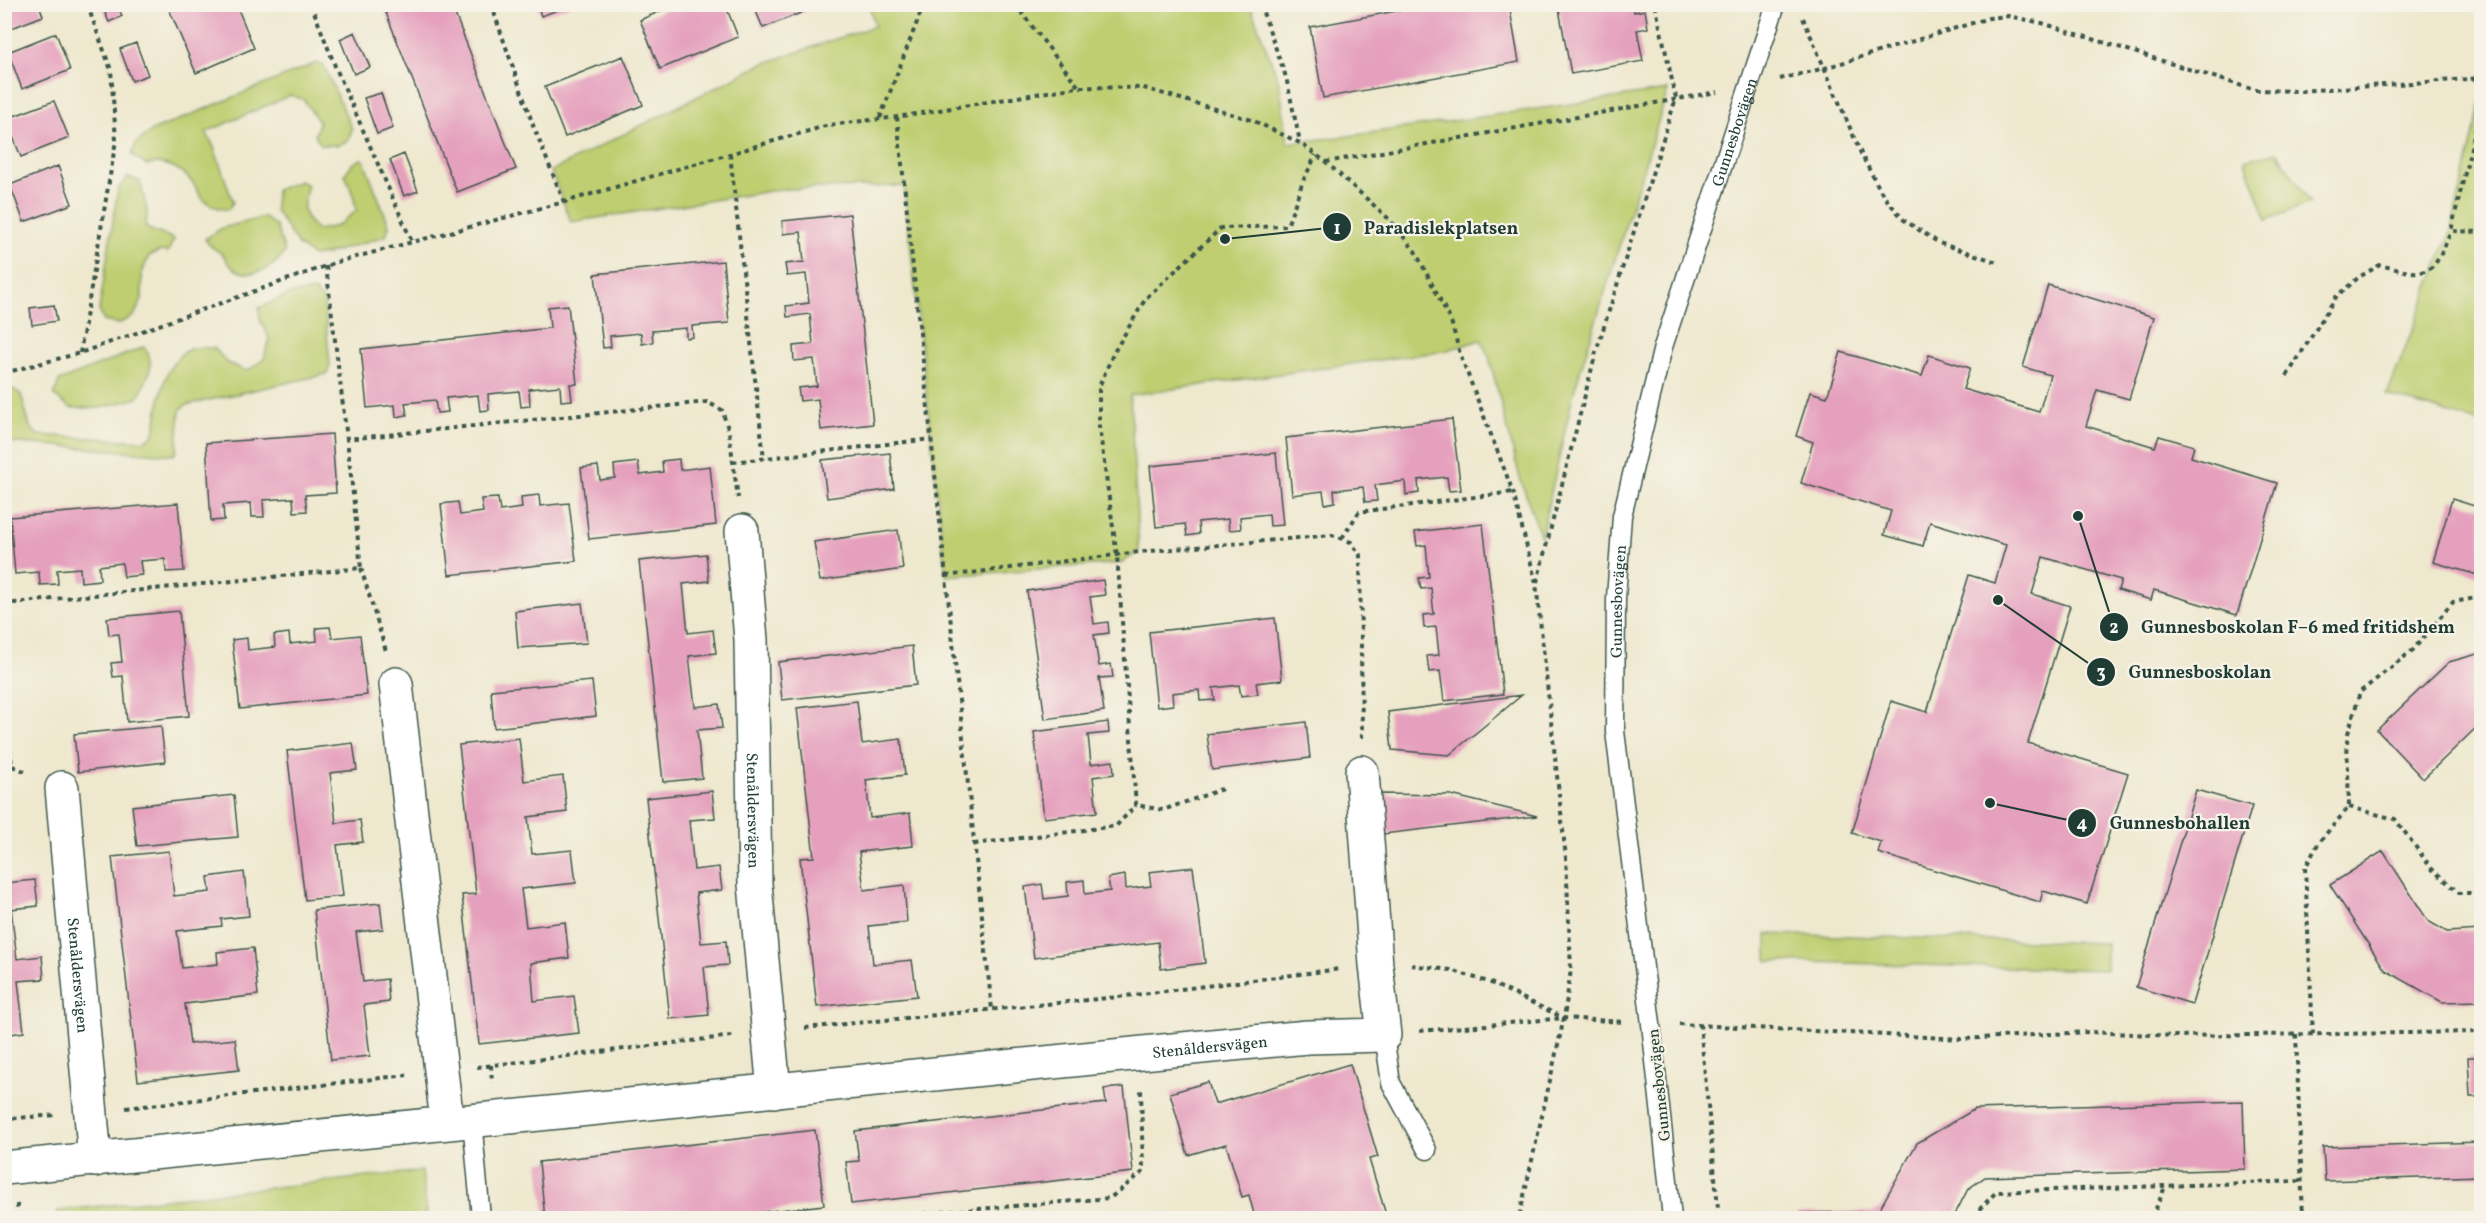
<svg xmlns="http://www.w3.org/2000/svg" width="2486" height="1223" font-family="Vollkorn,serif">
<rect width="100%" height="100%" fill="#f7f3e8"/>
<filter id="ink" filterUnits="userSpaceOnUse"><feTurbulence type="fractalNoise" baseFrequency=".0167" numOctaves="2"/><feDisplacementMap in="SourceGraphic" scale="12" xChannelSelector="R" yChannelSelector="G"/><feConvolveMatrix kernelMatrix="1 2 1 2 8 2 1 2 1" color-interpolation-filters="sRGB"/></filter>
<filter id="wash" filterUnits="userSpaceOnUse"><feTurbulence type="fractalNoise" baseFrequency=".008" numOctaves="4" result="noise"/><feDisplacementMap in="SourceGraphic" scale="24" xChannelSelector="R" yChannelSelector="G"/><feGaussianBlur stdDeviation="1.35" result="paint"/><feColorMatrix in="noise" values="0 0 0 0 0 0 0 0 0 0 0 0 0 0 0 0 0 1.4 0 .05"/><feComposite in="paint" operator="in"/></filter>
<g filter="url(#wash)">
<rect width="100%" height="100%" fill="#eee8ce"/>
<path fill="#bece70" stroke="#6e8652" stroke-width="1.5" d="M869 5H1250L1279 82 1288 143 1349 136 1668 90 1574 391 1541 537 1520 478 1489 357 1481 340 1444 351 1130 395 1139 552 1120 563 946 576 904 186 784 189 571 222 551 171 762 64 875 26Z
M316 63 324 66 352 129 348 141 338 145H321L315 135 319 122 304 100 291 95 206 132 213 145 233 202 228 210C218 208 209 206 202 198 198 193 196 186 192 182 180 167 163 160 146 165L132 155 136 143 152 131Z
M2481 102 2482 423H2481L2387 395 2451 231Z
M2277 152 2310 203 2267 220 2245 160Z
M361 159 364 161 389 225 386 236 327 254 313 256 298 245 275 210 276 190 299 181 308 185C302 205 300 215 317 230L337 226 356 211 354 198 345 174 352 164Z
M128 177 140 181 147 210 146 228 174 239 168 252 160 251 149 256 142 273V299L134 316 118 324 104 321 99 310 118 189Z
M264 217 276 226 285 252C272 270 246 284 228 263 226 260 225 257 223 255 215 247 213 251 205 239L222 228Z
M314 291 324 301 330 366 327 374 186 405 180 410 177 451 174 455 5 442 4 386 6 385 21 394 30 427 38 435 144 441 154 434C159 407 161 362 190 349 197 346 208 348 214 348L228 363 247 371 264 359 269 338 260 320 259 308 290 294Z
M144 347C158 365 146 380 138 398L99 408H71L54 396 59 381Z
M1767 934 2106 943V970L1767 961Z
M422 1171 427 1218H58L57 1211Z"/>
<g id="blocks">
<path fill="#e5a0bd" d="M4 4H39L43 16 4 31Z
M101 4H117L122 16 109 22Z
M167 4H236L254 48 196 73Z
M393 4H451L516 169 457 192 384 8Z
M537 4H572V5L541 16Z
M677 4H725L738 37 660 69 640 20Z
M753 4H821V5L763 28Z
M1434 4H1509L1519 62 1323 98 1310 27Z
M1558 4H1633L1634 12 1645 10 1648 28 1637 30 1643 61 1571 74Z
M355 32 370 67 354 74 340 39Z
M56 33 70 70 22 89 8 52Z
M136 43 148 75 132 81 120 49Z
M623 56 643 105 565 137 545 87Z
M381 93 393 128 377 134 364 98Z
M54 101 69 138 21 157 6 119Z
M404 154 418 191 404 196 390 160Z
M58 166 72 204 24 222 10 185Z
M850 214 873 424 821 430 818 399 800 401 798 388 817 386 814 359 794 361 793 346 813 344 810 314 787 317 786 306 809 303 806 274 787 276 785 264 804 262 801 232 783 234 782 221Z
M723 261 729 323 692 326 693 337 686 338V328L652 331 653 342 642 344 641 333 610 336 611 347 603 348 595 274Z
M2048 285 2154 317 2129 399 2097 390 2086 426 2155 447 2159 436 2194 446 2191 457 2277 483 2237 615 2154 590 2151 600 2118 590 2121 580 2043 557 2032 594 2070 606 2028 743 2128 773 2087 904 2043 891 2040 902 1878 853 1881 842 1852 833 1891 701 1927 712 1969 575 1995 583 2006 545 1930 522 1923 546 1884 535 1891 511 1801 483 1813 442 1796 436 1810 392 1827 397 1841 352 1922 376 1929 355 1970 368 1963 389 2039 412 2050 375 2023 367Z
M54 305 57 321 32 325 30 308Z
M568 305 577 384H570L572 400 561 401 560 386 529 389 530 406 521 407 519 391 488 394 489 410 480 411 478 395 446 398 448 412 437 413 435 400 405 403 407 415 396 417 395 405 367 408 361 349 550 328 548 307Z
M1452 419 1461 490 1449 491 1447 477 1418 480 1419 493 1406 495 1405 481 1375 485 1377 501 1365 502 1363 487 1334 490 1335 502 1325 504 1323 491 1292 495 1286 438Z
M332 434 336 493 305 495 307 511 294 512 293 498 263 500 264 517H252L251 503 223 505 224 520 211 521 206 443Z
M890 453 894 489 827 498 822 460Z
M1276 453 1283 525 1270 526 1269 514 1240 517 1241 529 1229 530 1228 519 1198 522 1199 534 1187 536 1185 524 1156 527 1150 466Z
M679 459 680 470 710 466 716 525 589 539 581 468 598 466 600 480 615 478 614 465 638 462 640 475 663 472 662 461Z
M539 495 540 506 569 503 576 561 449 575 441 504 458 502 460 515 483 512 481 499 498 498 500 511 522 508 521 497Z
M2452 499 2481 508V576L2433 562Z
M178 503 184 571 166 572 165 559 140 561 142 575 124 577 122 563 99 566 100 580 81 582 80 568 57 570 58 584 40 585 39 572 15 574 10 517Z
M1483 524 1503 694 1444 701 1440 671 1429 672 1427 656 1439 655 1436 627 1424 628 1423 615 1434 614 1431 588 1421 589 1419 578 1429 577 1426 545 1417 546 1415 532Z
M898 530 903 569 820 581 814 542Z
M706 554 709 581 683 584 688 633 713 630 716 653 689 656 695 707 719 704 722 728 697 730 702 778 663 782 639 561Z
M1103 580 1105 595 1090 597 1094 624 1108 622 1109 633 1094 635 1099 666 1111 664 1113 677 1099 678 1104 711 1045 719 1027 591Z
M582 603 587 643 518 648 515 611Z
M179 611 189 716 127 722 123 676 113 677 111 663 122 662 119 634 109 635 107 618Z
M1275 618 1282 680 1256 683 1258 694 1241 696 1239 685 1213 688 1215 700 1200 701 1199 690 1172 693 1173 705 1157 707 1149 632Z
M330 627 332 638 360 635 367 695 240 709 232 640 247 638 248 650 275 647 274 635 289 633 290 644 317 641 316 628Z
M912 646 916 685 782 700 778 662Z
M2481 653V723L2423 779 2377 730 2449 662Z
M592 681 596 716 494 728 491 690Z
M1522 695 1449 755 1392 750 1388 712Z
M857 701 862 744 901 739 905 775 866 780 870 818 910 813 913 846 859 852 864 890 904 885 907 922 869 926 873 964 912 960 917 996 817 1007 800 858 814 857 797 708Z
M1108 722 1109 733 1088 735 1091 764 1113 761 1114 774 1093 777 1097 812 1044 818 1034 732Z
M1306 722 1310 758 1212 770 1207 734Z
M161 726 165 762 78 772 74 734Z
M519 738 524 781 563 776 567 812 528 817 532 854 572 850 576 883 521 889 526 927 565 922 569 958 531 963 534 1001 574 996 579 1033 479 1044 462 895 476 894 459 745Z
M353 743 357 770 330 773 336 823 360 820 363 842 337 845 343 896 305 900 287 751Z
M2196 790 2252 806 2192 1004 2136 987Z
M712 791 715 818 689 820 694 870 719 867 722 890 696 893 701 943 726 941 728 965 704 967 709 1015 670 1019 646 798Z
M1378 794 1451 795 1537 816 1383 834Z
M234 795 238 837 137 846 132 806Z
M169 851 174 896 210 892 208 877 244 872 249 916 221 919 222 926 177 931 182 968 218 964 217 952 253 948 258 995 185 1004 190 1044 235 1039 239 1070 138 1081 112 857Z
M2383 851 2428 921 2447 932 2481 930V1001L2442 1002 2385 970 2330 885Z
M1193 867 1205 963 1161 969 1158 942 1034 958 1025 887 1042 884 1044 899 1068 896 1067 882 1084 880 1085 894 1110 891 1108 878 1125 875 1126 889 1151 886 1149 872Z
M35 880 38 906 11 909 17 959 42 956 44 979 18 981 24 1032 4 1035V883Z
M380 903 383 929 356 932 363 982 387 979 389 1002 364 1005 370 1056 331 1060 314 910Z
M2468 1057H2481V1097H2470Z
M1350 1064 1378 1157 1369 1159 1387 1218H1255L1249 1195 1242 1197 1226 1144 1188 1155 1170 1093 1208 1082 1215 1104Z
M1124 1087 1133 1172 851 1204 846 1162 859 1161 855 1131 1106 1103 1104 1089Z
M2243 1101 2245 1169 1985 1177 1968 1189 1953 1218H1797V1213L1874 1212 1880 1208 1917 1143 1975 1109Z
M815 1130 824 1205 708 1218H545L539 1162Z
M2481 1142V1176L2325 1181 2323 1147Z"/>
</g>
</g>
<g filter="url(#ink)">
<use href="#blocks" fill-opacity="0" stroke="#3e574b" stroke-width="1.5"/>
<g fill="none" stroke-linecap="round" stroke-linejoin="round">
<g stroke="#3e574b" stroke-width="21">
<g id="service">
<path d="M1384 1035 1391 1083 1427 1150"/>
<path d="M472 1120 481 1218"/>
<path id="s1" d="M1672 1218 1651 1024 1615 731 1616 598 1622 516 1663 347 1776 4"/>
</g>
</g>
<g stroke="#3e574b" stroke-width="36">
<g id="minor">
<path id="s2" d="M742 531 751 640 755 884 774 1091"/>
<path d="M396 684 447 1122"/>
<path id="s3" d="M62 788 95 1160"/>
<path id="s4" d="M4 1168 1232 1044 1308 1037 1384 1035 1376 965 1362 772"/>
</g>
</g>
<path stroke="#3e574b" stroke-width="4" stroke-dasharray="4.5 4.5" stroke-linecap="butt" d="M311 4 335 66 412 242
M491 4 533 125 564 202
M1015 4 1078 86
M1260 4 1286 77 1300 142
M2479 4 2482 23
M1261 7 1272 4
M1803 18 1862 156 1883 195 1904 220 1939 243 1997 262
M1780 79 1825 68 1989 18 2008 16 2042 23 2255 90 2300 91 2482 78
M2482 102 2451 231 2482 232
M897 117 992 1010
M880 118 924 4
M730 154 764 459
M1326 162 1717 92
M326 266 347 439
M80 353 116 140 111 70 87 4
M4 373 80 353 337 262 564 202 829 125 897 117 1078 87 1144 88 1252 120 1300 143 1326 162 1389 219 1415 251 1451 321 1460 354 1513 492 1536 583 1566 858 1571 969 1564 1018
M2287 376 2336 297 2359 277 2380 265C2428 278 2433 277 2451 231
M733 462 931 439
M1342 538 1359 512 1513 492
M361 568 386 651
M946 576 1139 552 1332 535 1351 542 1360 555 1362 738
M1537 582 1596 352 1676 98 1655 4
M4 604 361 568 347 439 707 402 722 410 729 432 738 498
M4 695 12 766 29 773
M1222 789 1163 810 1136 805 1117 556 1099 426V387L1113 354 1146 298 1221 228 1287 226 1303 181 1316 155
M2349 807 2395 819 2432 869 2459 893H2482
M974 844 1116 826 1136 805
M1411 965 1451 970 1491 983 1564 1018 1624 1022
M1679 1024 1963 1039 2090 1032 2174 1036 2482 1032
M1700 1024 1719 1218
M805 1028 1118 997 1340 969
M1420 1031 1564 1018 1519 1218
M2296 1034 2303 1218
M2313 1034 2305 868 2319 842 2349 807 2347 737 2360 692 2413 650 2453 602 2482 597
M491 1065 492 1083
M477 1067 732 1036
M126 1108 407 1075
M4 1119 56 1115
M17 1204 18 1218
M870 1218 1110 1198 1143 1172 1141 1090
M1976 1218 1979 1210 1996 1192 2301 1181
M2152 1218 2165 1187
M2318 1218 2338 1217"/>
<use href="#service" stroke="#fff" stroke-width="18"/>
<use href="#minor" stroke="#fff" stroke-width="33"/>
</g>
</g>
<g text-anchor="middle" stroke-width="4.5" stroke-linejoin="round" paint-order="stroke">
<g font-size="16" fill="#1f3d34" stroke="#f7f3e8">
<text dy="6" stroke="none"><textPath href="#s1" startOffset="1106">Gunnesbovägen</textPath></text>
<text dy="6" stroke="none"><textPath href="#s1" startOffset="620">Gunnesbovägen</textPath></text>
<text dy="6" stroke="none"><textPath href="#s2" startOffset="280">Stenåldersvägen</textPath></text>
<text dy="6" stroke="none"><textPath href="#s3" startOffset="188">Stenåldersvägen</textPath></text>
<text dy="6" stroke="none"><textPath href="#s4" startOffset="1212">Stenåldersvägen</textPath></text>
<text transform="translate(1658 1085) rotate(-96)" y="6">Gunnesbovägen</text>
</g>
</g>
<path fill="none" stroke="#1f3d34" stroke-width="2" d="M1225 239L1337 227M2078 516L2114 627M1998 600L2101 672M1990 803L2082 823"/>
<g fill="#1f3d34" stroke="#f7f3e8" stroke-width="2">
<circle cx="1225" cy="239" r="6"/>
<circle cx="2078" cy="516" r="6"/>
<circle cx="1998" cy="600" r="6"/>
<circle cx="1990" cy="803" r="6"/>
<circle cx="1337" cy="227" r="15"/>
<circle cx="2114" cy="627" r="15"/>
<circle cx="2101" cy="672" r="15"/>
<circle cx="2082" cy="823" r="15"/>
</g>
<g font-size="18" text-anchor="middle" font-weight="bold" fill="#fff">
<text x="1337" y="234">1</text>
<text x="2114" y="633">2</text>
<text x="2101" y="678">3</text>
<text x="2082" y="829">4</text>
</g>
<g font-size="18" text-anchor="middle" font-weight="bold" fill="#1f3d34" stroke="#f7f3e8" stroke-width="4.5" stroke-linejoin="round" paint-order="stroke">
<text x="1441" y="234">Paradislekplatsen</text>
<text x="2298" y="633">Gunnesboskolan F–6 med fritidshem</text>
<text x="2200" y="678">Gunnesboskolan</text>
<text x="2180" y="829">Gunnesbohallen</text>
</g>
<rect width="2486" height="1223" fill="none" stroke="#f7f3e8" stroke-width="24"/>
</svg>
